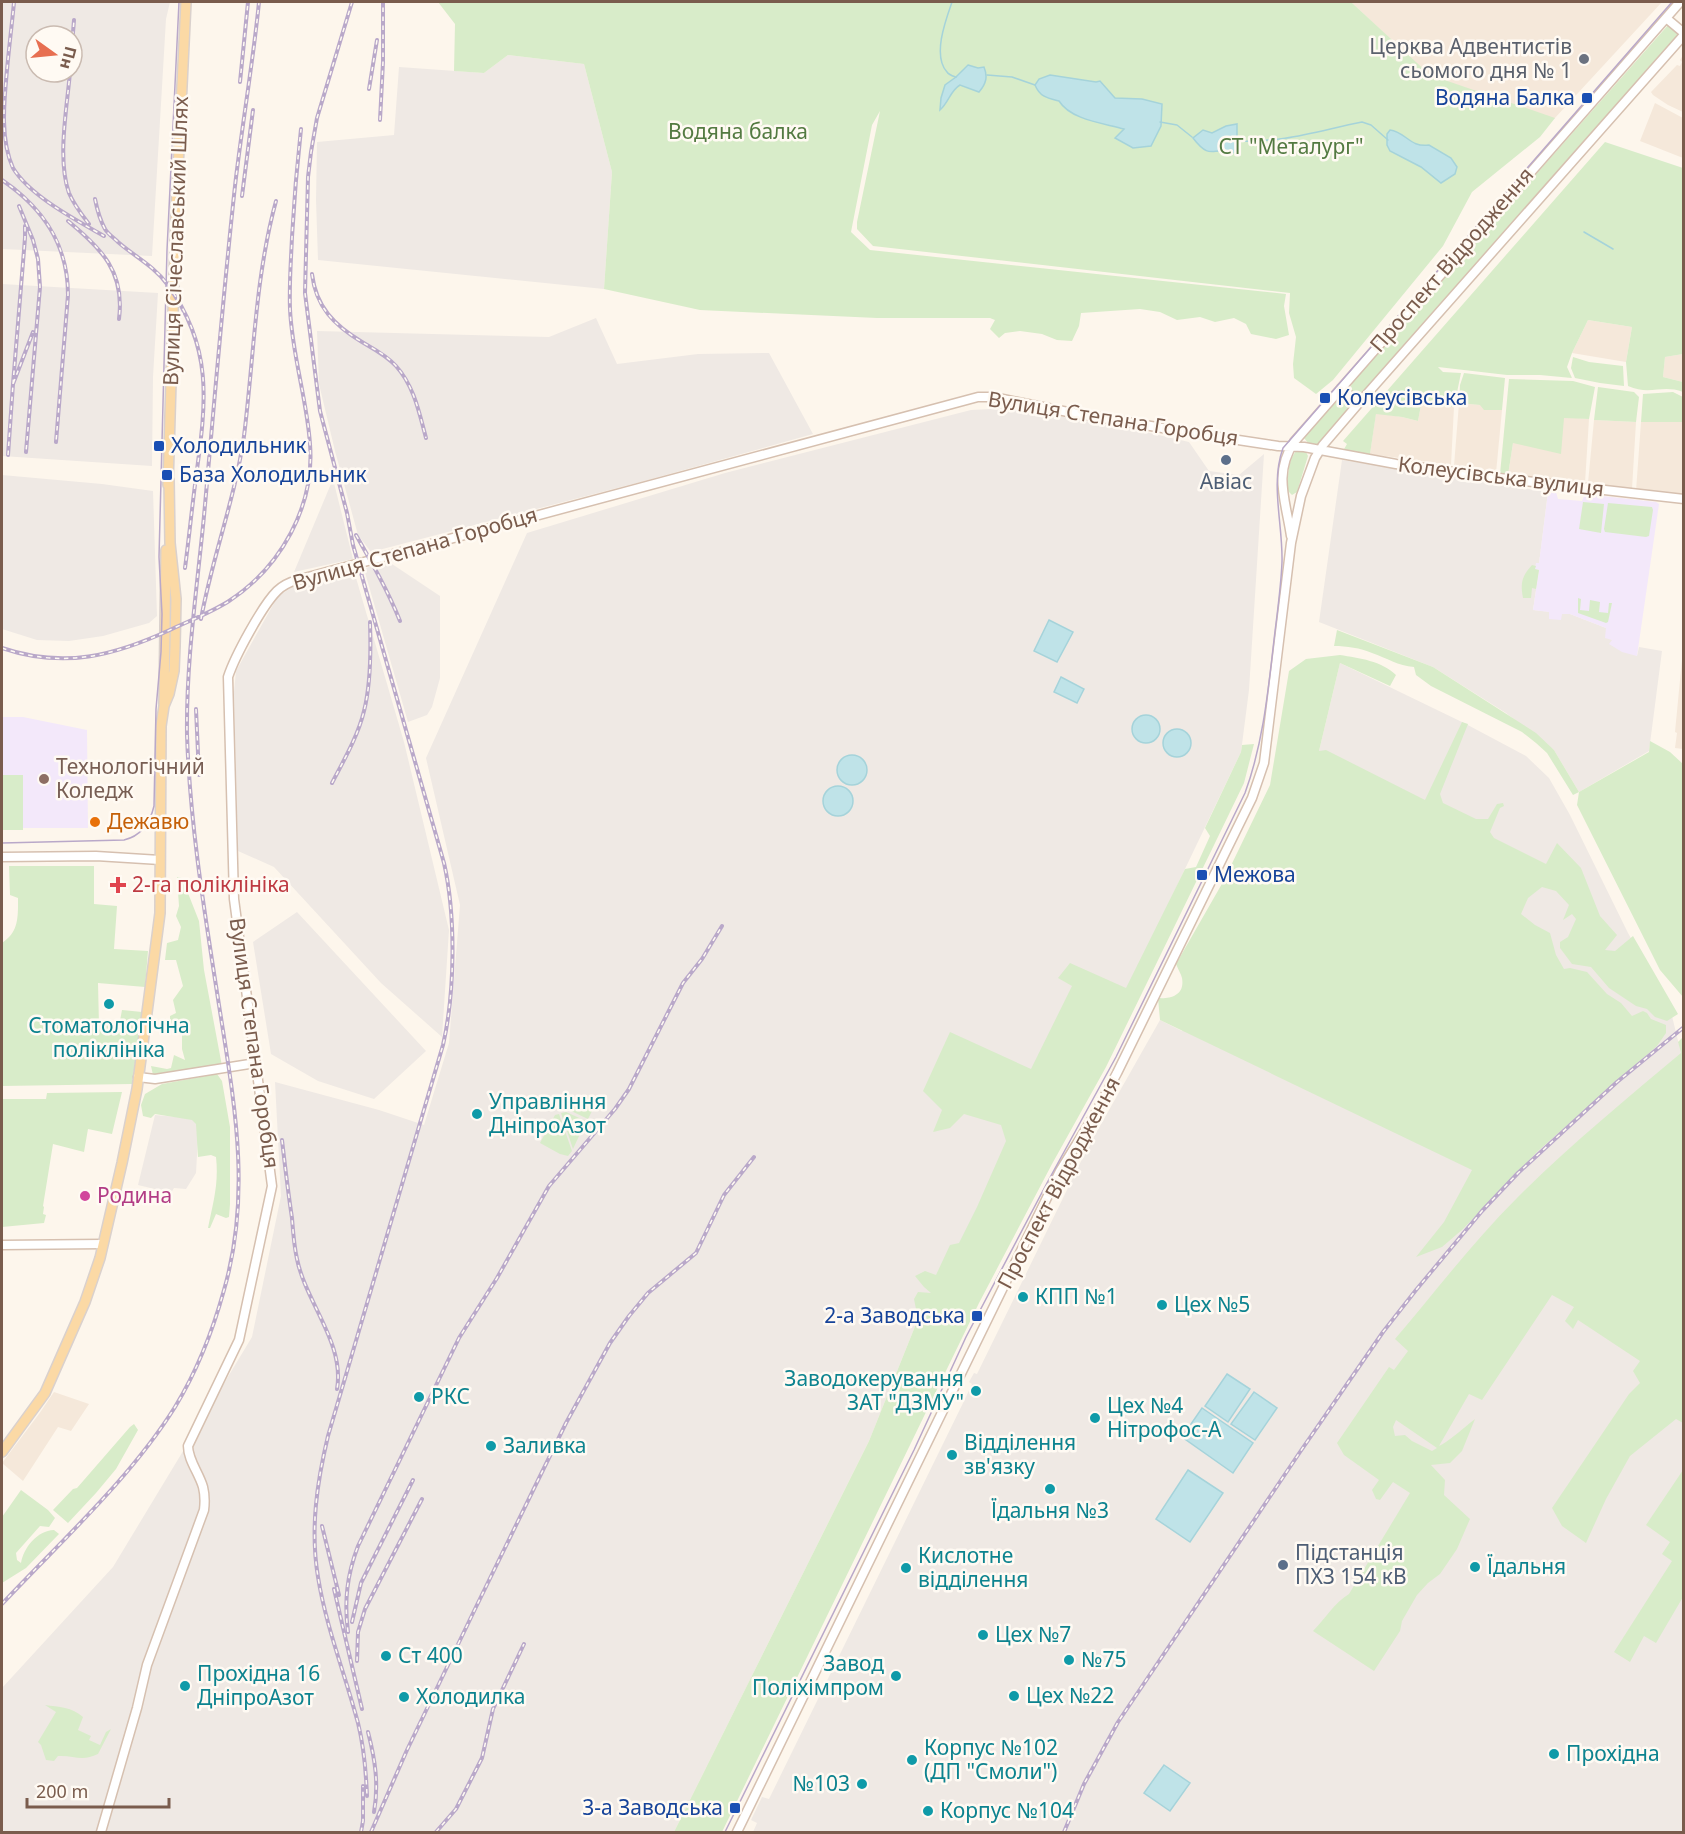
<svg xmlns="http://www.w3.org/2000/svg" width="1685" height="1834" font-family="'Noto Sans',sans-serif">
<rect width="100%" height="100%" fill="#fdf6ec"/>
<path fill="#f5e8da" d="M1351 2H1662L1554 119 1430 76Z
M1683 55V112L1668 105 1653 95 1651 92 1677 65 1680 66 1682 62 1680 60Z
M1655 103 1683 118V158L1640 141Z
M1588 320 1632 327 1626 362 1572 353Z
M1683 354V382L1663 377 1665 357Z
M1459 403 1481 405 1485 410H1502L1496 473 1454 466Z
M1421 405 1454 407 1451 465 1370 454 1376 413 1402 417 1418 421Z
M1564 417 1589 419 1585 483 1508 475 1513 443Z
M1594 420 1636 422 1632 489 1588 483Z
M1665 420 1683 421V494L1636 491 1641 422Z
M1683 649V749L1675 748 1677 733 1675 732Z
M54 1392 89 1404 71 1431 58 1427 23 1481 2 1463 39 1414Z"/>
<path fill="#efe9e4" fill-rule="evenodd" d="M2 2H170L166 19 152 256 2 249ZM36 36H72V72H36Z
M508 55 584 64 612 172 604 289 318 260 316 200 317 142 394 135 399 67 484 73Z
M2 284 158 293 153 377 152 466 2 456Z
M596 318 617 364 698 354 769 353 813 434 644 481 371 552 358 535 335 451 319 384 317 331 549 337Z
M1011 408 1128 428 1189 442 1209 471 1239 475 1264 454 1249 690 1241 752 1128 988 918 1319 869 1441 674 1832H2V1688L113 1567 252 1337 281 1196 275 1082 379 1110 424 1125 449 1043 460 905 426 758 527 533 725 473 971 410Z
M1342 460 1548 492 1539 564H1536L1535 569 1539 570 1533 610 1570 614 1606 628 1609 638 1637 656 1639 647 1662 651 1649 751 1579 792 1554 750 1506 713 1433 667 1319 622Z
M2 475 102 484 153 491 157 616 149 623 103 636 69 641 37 640 2 629Z
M333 479 353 559 294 572Z
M386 560 440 596V678L432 707 427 715 408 722 364 569Z
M354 571 404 742 449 930 442 1037 381 983 274 867 238 851 234 692 236 671 278 596 296 585Z
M1340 663 1464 723 1526 756 1549 778 1570 815 1628 933 1670 1008 1681 1053 1683 1055V1832H753L757 1823 751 1820 762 1797 769 1799 965 1399 972 1384 969 1382 974 1373 977 1374 1087 1149 1160 1020 1182 1031 1319 751Z
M297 912 426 1051 374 1099 318 1081 271 1054 253 942Z
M155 1115 199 1119 196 1173 186 1189 174 1188 171 1193 138 1185Z"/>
<path fill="#f3e8fa" d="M1548 492H1556L1558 499 1582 501 1585 494 1656 502 1659 504 1637 656 1622 652 1609 644 1612 640 1605 638 1606 628 1570 614H1562L1561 620 1549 619V612L1533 610 1539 570 1535 569 1536 563H1539Z
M2 717H23L87 730 88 828H2Z"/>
<path fill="#d8ecc9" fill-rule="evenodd" d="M438 2H1351L1430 75 1555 118 1540 137 1472 192 1443 246 1333 380 1316 394 1294 378 1293 364 1296 337 1289 313 1290 293 873 246 857 229V222L880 111 872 125 851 232 870 250 1286 294 1284 306 1289 335 1276 339 1251 334 1246 324 1234 318 1215 322 1200 317 1177 320 1160 312 1140 309 1081 313 1079 326 1072 341 1057 340 1042 334 1020 331 1005 333 999 338 990 329 995 320 990 318H877L700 310 604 289 612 172 584 64 508 55 484 73 454 71 455 24Z
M1669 24 1681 34 1360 396 1351 391 1350 388 1353 381Z
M1605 142 1683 168V354L1665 357 1663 377 1683 382V392C1662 384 1650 396 1628 386L1626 362 1632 327 1588 320 1572 353 1567 367 1572 378 1540 375H1507L1438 367 1443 372 1461 373 1454 407 1421 405 1418 421 1402 417 1376 414 1370 454H1353L1343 451 1347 444 1343 441Z
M1573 357 1589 362 1623 366 1624 386 1600 383 1575 378 1571 368Z
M1464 373 1505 378 1502 410H1484L1480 405 1459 403 1460 385Z
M1509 379 1573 381 1595 387 1589 419 1564 418 1561 454 1513 443 1508 475 1500 474Z
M1598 387 1634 392 1639 397 1636 422 1594 420Z
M1673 392 1683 397V422H1641L1643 394Z
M1340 397H1344L1352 403 1353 406 1319 446 1309 444 1304 438 1305 435Z
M1297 450 1306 452 1308 456 1297 492 1292 495 1288 491C1288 477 1287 461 1297 450Z
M1583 502 1604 504 1601 533 1579 529Z
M1608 503 1652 507 1653 510 1649 536 1646 537 1605 532 1604 529Z
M1532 565 1536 566 1535 569 1539 570 1536 589 1532 588 1531 598H1523C1520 583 1522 576 1532 565Z
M1578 598 1581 599 1580 610 1589 611 1590 600 1600 602 1599 612 1608 613 1609 603H1612L1608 622 1606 623 1578 613Z
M1337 630 1433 667 1536 733 1554 750 1579 792 1649 752 1650 741 1670 752 1683 764V997L1660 970 1577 805 1579 792 1573 795 1547 753 1536 743 1522 732 1431 686 1416 675 1414 667C1398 666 1387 658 1372 653 1360 648 1347 646 1334 646Z
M1340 655C1359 658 1382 661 1396 675L1390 686 1340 663 1319 751 1326 750 1425 800 1462 722 1468 724 1440 794 1443 803 1476 819H1488L1497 804 1503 803 1504 806 1500 808 1490 832 1494 838 1546 864 1557 843 1581 868 1600 916 1617 935 1605 950 1615 951 1633 936 1678 1014 1667 1021 1655 1017 1647 1009 1636 1006 1609 988 1591 967 1572 964 1560 948V942L1568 937 1576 919 1572 914 1563 920 1569 905 1556 891 1542 887 1528 898 1521 914 1535 925 1550 933 1556 955 1564 969 1570 968 1587 972 1607 994 1621 1003 1632 1016 1643 1011 1647 1013 1651 1019 1666 1025V1033L1657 1046 1538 1151 1463 1229 1442 1247 1416 1257 1444 1222 1472 1170 1160 1020 1158 998C1171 999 1185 995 1182 978 1181 974 1178 969 1176 964L1223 882 1270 785 1289 671 1306 659Z
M1254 744 1244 783 1215 843 1106 1067 1052 1164 979 1303 722 1832H674L869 1441 918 1319 914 1299 918 1292 931 1293 924 1287 915 1276 925 1271 936 1275 950 1245 959 1243 977 1207 1006 1141 1001 1125 964 1114 950 1128 933 1132 942 1110 923 1091 950 1032 1031 1069 1072 986 1058 978 1070 963 1126 988 1185 869 1196 867 1210 836 1205 828 1241 752 1242 745Z
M2 775H23V830H2Z
M9 866H94V904L117 906 114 949 148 951 145 987 98 983 99 1025 119 1026 122 1010 142 1012 132 1084 2 1086V943C19 932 18 917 18 898L10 895Z
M177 877 182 878 199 921 204 970 222 1066 153 1075 151 1066 167 1069 171 1068 174 1055 185 1060 182 1049V1033L170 1029V1016L176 1013 173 1000 183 986 176 960H165L167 943 178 940 181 927 176 916 179 906Z
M1683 1037V1423L1676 1419 1630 1456 1606 1499 1586 1543 1562 1526 1552 1508 1629 1394 1640 1383 1633 1371 1640 1361 1578 1320 1573 1329 1565 1321 1574 1307 1552 1295 1482 1400 1469 1394 1439 1446C1447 1443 1466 1426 1475 1419L1462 1451 1450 1463 1431 1465 1445 1480 1444 1495 1470 1519 1457 1549 1440 1574 1428 1583 1417 1595 1402 1621 1400 1631 1374 1671 1313 1631C1325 1619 1335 1602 1349 1594L1410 1493 1393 1482 1380 1500 1376 1499 1372 1490 1379 1480 1344 1455 1337 1443 1389 1367 1394 1370 1408 1351 1395 1339C1435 1292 1473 1242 1517 1198 1569 1146 1625 1100 1681 1053L1678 1042ZM1396 1420 1437 1448 1432 1451 1412 1441 1405 1435 1395 1436 1393 1427Z
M217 1074 222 1081 230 1127V1204L229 1217 226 1218 216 1214 210 1228H208C213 1203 219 1184 216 1157L211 1155 198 1157 196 1124 192 1120 155 1114 151 1118 143 1116 141 1105 145 1094 162 1084Z
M122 1092 112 1134 88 1129 84 1152 53 1144 43 1206 44 1207 43 1214 46 1215 44 1223 2 1227V1099H46L47 1093Z
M592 1095 595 1105 588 1119 567 1109 565 1104Z
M566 1112 586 1121 573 1149 561 1113Z
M559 1114 572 1151 568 1156 560 1154 540 1143 555 1115Z
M134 1424 138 1430 116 1469 96 1493 68 1523 53 1510 73 1489 77 1488 130 1427Z
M1683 1470V1597L1656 1643 1644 1636 1630 1662 1614 1652 1672 1561 1662 1554 1670 1542 1646 1525Z
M21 1490 48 1510 55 1518 49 1527 40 1526 16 1553 17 1560 21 1563C24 1547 37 1531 54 1530L59 1534 26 1568 2 1583V1517Z
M45 1705C59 1707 72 1707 83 1717L78 1730 91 1736 89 1740 100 1745 106 1732 111 1729 98 1754C82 1762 74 1755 58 1756L54 1761 46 1760 41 1745 38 1742 56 1712Z"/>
<path fill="#bfe3e8" stroke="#a5d3da" stroke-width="1.5" d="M968 65 978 68 984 67C988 77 986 84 979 92L960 85C950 91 949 102 940 110L941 98 945 85 956 77Z
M1050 75 1096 82 1100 81 1115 98 1142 99 1162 104 1161 126 1151 146 1133 148 1115 138 1124 129C1103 123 1071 120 1059 101 1047 98 1040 97 1035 85L1039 79Z
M1237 124V141L1234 152 1231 154C1214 144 1212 163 1193 138L1203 130 1212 133 1226 126Z
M1390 130C1406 132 1410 148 1429 145L1451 158 1457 167 1455 174 1441 183 1421 167 1390 151 1387 145V134Z
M1049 620 1073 632 1057 662 1034 651Z
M1061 677 1084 689 1077 703 1054 692Z
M1132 729a14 14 0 1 1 28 0a14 14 0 1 1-28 0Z
M1163 743a14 14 0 1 1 28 0a14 14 0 1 1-28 0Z
M837 770a15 15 0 1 1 30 0a15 15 0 1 1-30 0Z
M823 801a15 15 0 1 1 30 0a15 15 0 1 1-30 0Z
M1227 1374 1250 1389 1228 1422 1205 1406Z
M1254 1392 1277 1408 1255 1440 1231 1424Z
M1202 1408 1253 1443 1233 1473 1182 1437Z
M1188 1470 1223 1493 1190 1542 1156 1519Z
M1164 1765 1190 1783 1170 1811 1144 1793Z"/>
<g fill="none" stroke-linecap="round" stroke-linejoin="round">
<path stroke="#a5d3da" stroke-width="1.5" d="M952 2C946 19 932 56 947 72 949 75 953 76 956 77
M987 75 1012 77 1035 85
M1160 122 1177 125 1192 137
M1236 141C1283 143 1317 131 1362 122L1371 125 1388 140
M1584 232 1613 249"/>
<g stroke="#d6c0b0" stroke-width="11">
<path id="secondary" d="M1666 18 1684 33
M1341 388 1359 403
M1291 536C1286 501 1273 474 1294 442L1680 2
M2 857 96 856 160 860
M138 1077 155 1079 256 1063
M2 1245 103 1244
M101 1832 137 1708 147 1665 204 1510C205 1502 205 1495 203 1487 199 1473 188 1460 188 1446L239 1340 272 1186 234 899 228 677C235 656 262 606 277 591 283 585 290 582 297 580L978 397H993L1068 412 1192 433 1278 446 1304 447 1396 464 1490 477 1684 499
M737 1832 1060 1171 1094 1116 1117 1073 1252 798 1264 763 1291 543 1301 496 1315 458 1323 445 1359 403 1684 35"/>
</g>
<g stroke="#dad1cd" stroke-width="12">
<path id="primary" d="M168 485 176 211 186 2
M164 704 166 550
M2 1452 45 1393 85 1302 100 1258 122 1163 137 1089 160 913 161 726 164 706 169 694 174 671 175 646 176 599 170 543 169 480"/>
</g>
<use href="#secondary" stroke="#fff" stroke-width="8"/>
<use href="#primary" stroke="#fbd9a5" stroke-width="9"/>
<path stroke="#b9a8c9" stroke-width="1.5" d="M2 843 124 840C141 836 150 823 154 806L156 709 161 652 162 614 159 557 167 250 179 2
M725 1832 914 1450 966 1337 1047 1183 1116 1057 1245 793C1263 744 1268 692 1274 640 1277 614 1281 588 1282 562 1283 524 1270 484 1283 448L1672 2"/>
<g stroke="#b9a8c9" stroke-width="4">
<path id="rail" d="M14 2C12 24 9 47 7 70 4 102 0 139 13 168 30 196 76 220 104 236
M352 2 317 118 311 152 308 177 305 293 320 411 347 513 353 545 444 863C456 916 455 993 443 1045L328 1436C317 1482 310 1529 318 1577 326 1627 345 1674 358 1723 364 1747 366 1771 367 1796
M72 45 74 20
M70 72C67 108 57 159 69 193 74 205 82 215 89 224
M240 82 248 2
M369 89 377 40
M380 120 383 62V2
M2 180C43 208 68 244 68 295L56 442
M242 196 253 110
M95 199C97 209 100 220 105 229 108 234 114 238 118 242 134 256 154 266 167 284 214 348 206 403 196 477 192 507 189 538 185 568
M19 206 33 240 38 259 40 287 26 452
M68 221C102 249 125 272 119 319
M312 274C316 307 334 325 362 342 374 349 386 355 396 366 414 386 419 412 426 438
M13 384 25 238V226
M8 455 13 384 33 332
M356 535C372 563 388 591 400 621
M201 619C212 558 235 499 244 436 254 357 255 278 276 201
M2 648C64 669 114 656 172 629 191 620 212 612 229 601 281 567 315 506 310 444 307 399 292 355 290 309 289 285 291 261 292 237 294 201 297 165 301 129
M196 709 199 775
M332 783C344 760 358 736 364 711 371 683 371 651 370 622
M282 1140C285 1166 288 1192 292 1218 293 1231 294 1246 297 1259 306 1303 345 1343 337 1389
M322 1526 339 1595
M334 1589 362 1709
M2 1604C60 1542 130 1479 175 1407 197 1371 213 1330 224 1290 252 1193 234 1101 219 1005 205 915 190 826 187 735 186 662 197 588 204 516 214 406 223 296 235 186 242 125 253 63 259 2
M352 1622 361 1583 413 1480
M348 1632C344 1601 347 1575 358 1546L459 1338 497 1278 549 1186 615 1109 629 1089 683 983 702 959 722 926
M357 1661 358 1632 365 1609 422 1499
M368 1732C375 1759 379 1784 374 1812
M361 1832 363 1821V1786
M371 1832 407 1750 476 1607 566 1423 610 1343 629 1316 648 1293 696 1253 724 1195 754 1157
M436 1832 456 1809 482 1758 493 1709 524 1644
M1064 1832 1084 1784 1118 1722 1300 1452 1383 1332 1416 1290 1482 1211 1518 1173 1617 1082 1684 1027"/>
</g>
<use href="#rail" stroke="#fffaf3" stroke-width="1.5" stroke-dasharray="4.5" stroke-linecap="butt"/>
</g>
<circle fill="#6b7280" stroke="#fffaf3" stroke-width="2" cx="1584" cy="59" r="6"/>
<g fill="#1a4fb4" stroke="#fffaf3" stroke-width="2">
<rect x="1581" y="92" width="12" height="12" rx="3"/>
<rect x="1319" y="392" width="12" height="12" rx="3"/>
<rect x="153" y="440" width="12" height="12" rx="3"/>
<rect x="161" y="469" width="12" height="12" rx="3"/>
<rect x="1196" y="869" width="12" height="12" rx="3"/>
<rect x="971" y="1310" width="12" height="12" rx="3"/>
<rect x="729" y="1802" width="12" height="12" rx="3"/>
</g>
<g fill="#5c6f8a" stroke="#fffaf3" stroke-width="2">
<circle cx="1226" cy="460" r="6"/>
<circle cx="1283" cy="1565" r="6"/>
</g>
<circle fill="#8d6e63" stroke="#fffaf3" stroke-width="2" cx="44" cy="779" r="6"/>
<circle fill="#e8710a" stroke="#fffaf3" stroke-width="2" cx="95" cy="822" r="6"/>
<path fill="#e0444e" stroke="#fffaf3" stroke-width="2" d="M115 876h6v6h6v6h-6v6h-6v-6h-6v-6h6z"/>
<g fill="#0f9aa8" stroke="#fffaf3" stroke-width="2">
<circle cx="109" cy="1004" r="6"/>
<circle cx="477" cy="1114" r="6"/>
<circle cx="1023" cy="1297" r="6"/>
<circle cx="1162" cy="1305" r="6"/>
<circle cx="976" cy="1391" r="6"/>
<circle cx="419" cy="1397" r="6"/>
<circle cx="1095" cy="1418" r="6"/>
<circle cx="491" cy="1446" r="6"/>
<circle cx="952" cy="1455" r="6"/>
<circle cx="1050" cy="1489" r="6"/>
<circle cx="1475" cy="1567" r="6"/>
<circle cx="906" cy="1568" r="6"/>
<circle cx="983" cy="1635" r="6"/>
<circle cx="386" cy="1656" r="6"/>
<circle cx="1069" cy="1660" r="6"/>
<circle cx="896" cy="1676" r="6"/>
<circle cx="185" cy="1686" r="6"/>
<circle cx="1014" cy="1696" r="6"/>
<circle cx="404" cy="1697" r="6"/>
<circle cx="1554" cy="1754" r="6"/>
<circle cx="912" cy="1760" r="6"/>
<circle cx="862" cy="1784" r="6"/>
<circle cx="928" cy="1811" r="6"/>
</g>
<circle fill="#d1479c" stroke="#fffaf3" stroke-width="2" cx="85" cy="1196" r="6"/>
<g text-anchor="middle" stroke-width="5" stroke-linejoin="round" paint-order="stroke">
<g font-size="21" fill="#5b616d" stroke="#fffaf3" text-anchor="end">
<text x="1572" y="54">Церква Адвентистів<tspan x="1572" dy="24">сьомого дня № 1</tspan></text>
</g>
<g font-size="21" fill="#164399" stroke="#fffaf3" text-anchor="start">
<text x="1575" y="105" text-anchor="end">Водяна Балка</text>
<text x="1337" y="405">Колеусівська</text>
<text x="171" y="453">Холодильник</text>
<text x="179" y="482">База Холодильник</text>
<text x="1214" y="882">Межова</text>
<text x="965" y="1323" text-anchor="end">2-а Заводська</text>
<text x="723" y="1815" text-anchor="end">3-а Заводська</text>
</g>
<g font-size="21" fill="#537a41" stroke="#fffaf3">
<text x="738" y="139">Водяна балка</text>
<text x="1291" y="154">СТ "Металург"</text>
</g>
<g font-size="21" fill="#7a5c4d" stroke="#fffaf3">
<text transform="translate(176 241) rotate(-88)" y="7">Вулиця Січеславський Шлях</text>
<text transform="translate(1452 260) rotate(-49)" y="7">Проспект Відродження</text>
<text transform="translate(1113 419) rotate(9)" y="7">Вулиця Степана Горобця</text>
<text transform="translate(1501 477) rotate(7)" y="7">Колеусівська вулиця</text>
<text transform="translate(415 549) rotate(-16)" y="7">Вулиця Степана Горобця</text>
<text transform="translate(254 1043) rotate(82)" y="7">Вулиця Степана Горобця</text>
<text transform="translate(1059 1183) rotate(-62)" y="7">Проспект Відродження</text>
</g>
<g font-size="21" fill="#4e5e75" stroke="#fffaf3">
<text x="1226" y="489">Авіас</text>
<text x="1295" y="1560" text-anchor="start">Підстанція<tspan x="1295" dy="24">ПХЗ 154 кВ</tspan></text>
</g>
<g font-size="21" fill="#785e54" stroke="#fffaf3" text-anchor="start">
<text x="56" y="774">Технологічний<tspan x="56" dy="24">Коледж</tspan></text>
</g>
<g font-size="21" fill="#c56008" stroke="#fffaf3" text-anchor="start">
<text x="107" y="829">Дежавю</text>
</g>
<g font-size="21" fill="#be3a42" stroke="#fffaf3" text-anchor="start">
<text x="132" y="892">2-га поліклініка</text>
</g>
<g font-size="21" fill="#0d838f" stroke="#fffaf3" text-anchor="start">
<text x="109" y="1033" text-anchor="middle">Стоматологічна<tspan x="109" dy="24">поліклініка</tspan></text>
<text x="489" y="1109">Управління<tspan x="489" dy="24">ДніпроАзот</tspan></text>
<text x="1035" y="1304">КПП №1</text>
<text x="1174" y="1312">Цех №5</text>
<text x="964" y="1386" text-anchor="end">Заводокерування<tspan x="964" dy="24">ЗАТ "ДЗМУ"</tspan></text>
<text x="431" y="1404">РКС</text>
<text x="1107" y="1413">Цех №4<tspan x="1107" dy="24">Нітрофос-А</tspan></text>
<text x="964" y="1450">Відділення<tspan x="964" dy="24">зв'язку</tspan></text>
<text x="503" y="1453">Заливка</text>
<text x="1050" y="1518" text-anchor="middle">Їдальня №3</text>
<text x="918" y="1563">Кислотне<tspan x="918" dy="24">відділення</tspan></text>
<text x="1487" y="1574">Їдальня</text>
<text x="995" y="1642">Цех №7</text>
<text x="398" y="1663">Ст 400</text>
<text x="1081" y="1667">№75</text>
<text x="884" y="1671" text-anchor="end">Завод<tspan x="884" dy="24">Поліхімпром</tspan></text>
<text x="197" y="1681">Прохідна 16<tspan x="197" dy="24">ДніпроАзот</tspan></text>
<text x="1026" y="1703">Цех №22</text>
<text x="416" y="1704">Холодилка</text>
<text x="924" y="1755">Корпус №102<tspan x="924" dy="24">(ДП "Смоли")</tspan></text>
<text x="1566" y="1761">Прохідна</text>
<text x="850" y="1791" text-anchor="end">№103</text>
<text x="940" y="1818">Корпус №104</text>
</g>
<g font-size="21" fill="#b23c85" stroke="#fffaf3" text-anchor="start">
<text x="97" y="1203">Родина</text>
</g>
</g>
<rect width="1685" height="1834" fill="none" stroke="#7a5c4d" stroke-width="6"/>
<g transform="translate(54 54) rotate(105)"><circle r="28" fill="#fffaf3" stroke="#cabbb1" stroke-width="1.5"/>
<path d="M0-4.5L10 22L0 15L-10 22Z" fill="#e76f51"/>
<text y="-9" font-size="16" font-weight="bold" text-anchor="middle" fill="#7a5c4d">Пн</text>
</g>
<path d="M27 1798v9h142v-9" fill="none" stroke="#7a5c4d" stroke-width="3"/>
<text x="36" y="1798" font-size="18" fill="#7a5c4d" stroke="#fffaf3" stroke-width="4.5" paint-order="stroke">200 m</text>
</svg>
